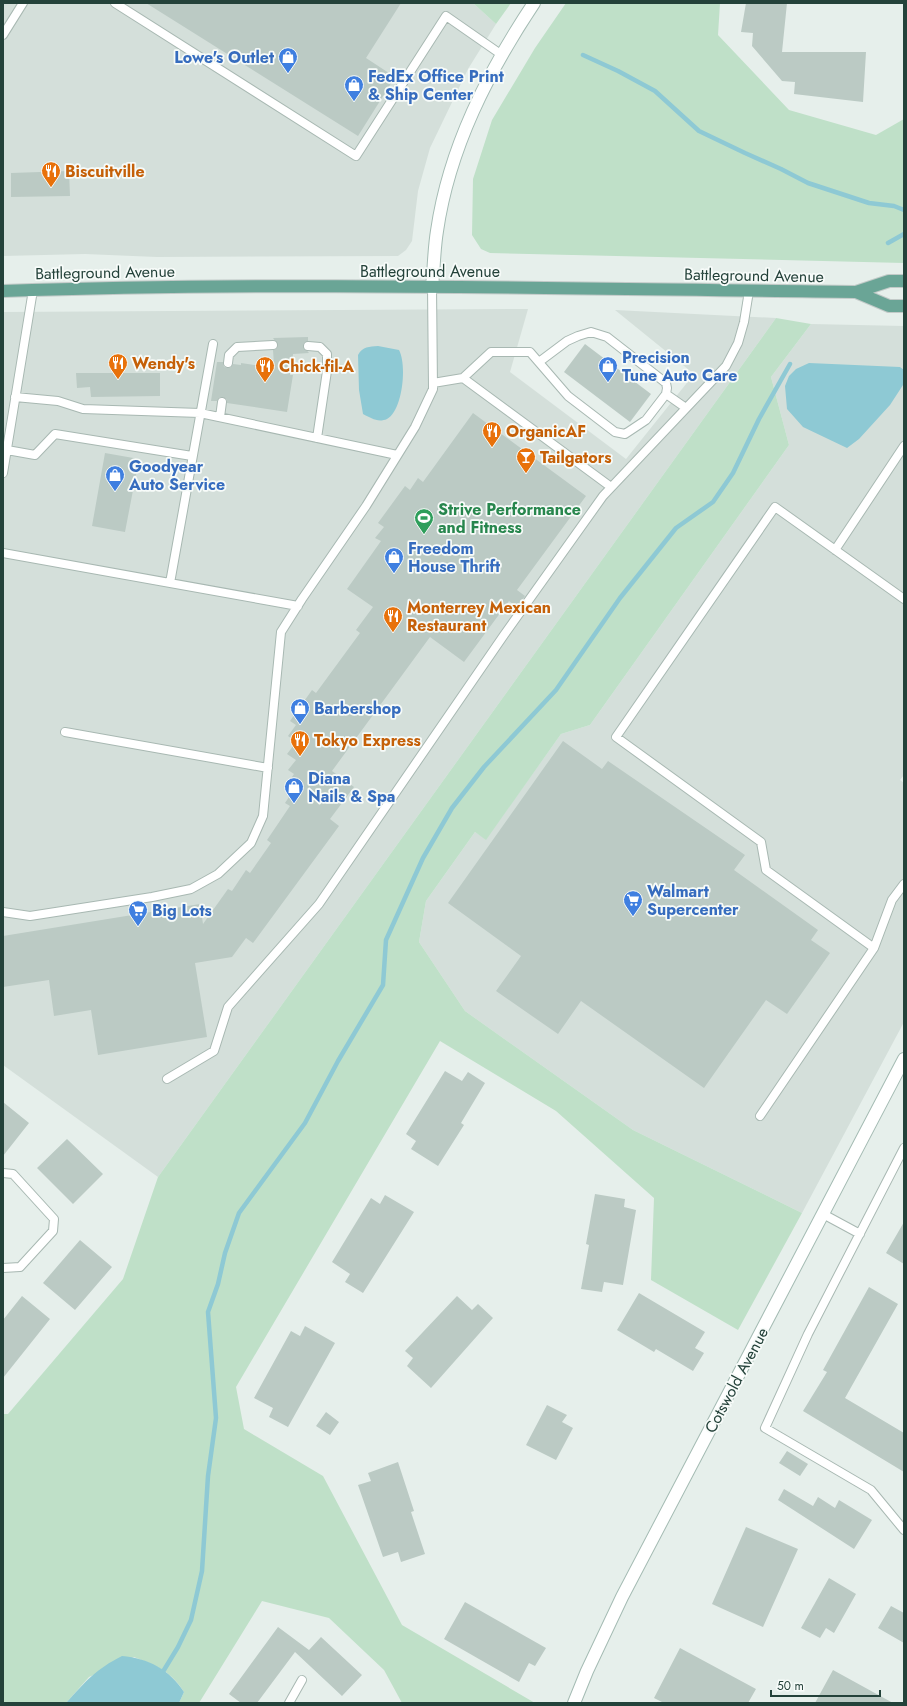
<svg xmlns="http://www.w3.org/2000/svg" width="907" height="1706" font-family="Jost,sans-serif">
<rect width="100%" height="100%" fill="#e6efeb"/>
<path fill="#d4dfda" d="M3 3H473L496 24 468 69 430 148 418 191 412 241 406 250 398 256 157 257 85 254 3 256Z
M528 309 510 372 626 459 694 374 615 310 776 318 158 1177 3 1065V312Z
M811 324 904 326V775L900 780 904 783V1022L802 1213 633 1130 465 1011 419 942 426 901 475 832 486 839 561 734 590 725 789 445 771 377Z"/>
<path fill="#bfe0c8" d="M473 3H511L496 24Z
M566 3H720L718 35 789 110 876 135 904 119V263L490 253 481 249 472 235 473 179 492 120 535 48Z
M776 318 811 324 771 377 789 445 590 725 561 734 486 840 475 832 426 901 419 942 465 1011 633 1130 802 1213 738 1330 651 1280 654 1198 556 1111 440 1041 236 1387 244 1429 323 1476 402 1625 535 1703H402L384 1670 329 1618 262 1601 199 1703H179L184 1692C170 1670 158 1667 134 1657L89 1677 66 1703H3V1414H8L123 1279 158 1177Z"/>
<path fill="#8ec9d4" d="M378 346 399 350C407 364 403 411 387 419 378 423 371 418 363 414L359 390 358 355C363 346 369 347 378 346Z
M809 363 900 367 904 370 903 385 890 405 859 439 847 448 803 427 787 409 785 386 789 376 796 369Z
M122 1656C148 1658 170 1670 184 1692L179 1703H66C85 1682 96 1669 122 1656Z"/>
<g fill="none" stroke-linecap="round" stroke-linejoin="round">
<path stroke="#8ec9d4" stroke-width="4.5" d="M583 55 618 71 655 91 699 131 745 153 781 169 808 183 869 203 894 206 904 210
M888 243 904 234
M164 1670 178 1647 191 1620 202 1571 208 1476 216 1418 208 1312 218 1284 225 1253 239 1213 305 1123 338 1061 383 985 386 940 423 858 452 808 484 767 556 690 620 598 676 528 713 502 733 473 759 419 790 364"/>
</g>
<path fill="#bbcac4" d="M146 3H401L366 58 395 77 358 136Z
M746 3H787L782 52H866L863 102 794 94 795 82 782 81 752 46 753 33 741 32Z
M69 171 70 196 11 197V173Z
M308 337V341L304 343 303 346 309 353 293 354 290 375H293L287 412 227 403V400L223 397H220L217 401H211L217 362H223L224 367 228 368H230L233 364 241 365V363L260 366V362L274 364 273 350 276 349 278 345 273 338Z
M585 344 651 394 630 422 564 372Z
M76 373H160V396L91 397 90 387 77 388Z
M473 413 586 496 517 590 525 596 517 607 509 601 464 662 430 637 332 771 354 787 330 819 339 826 253 943 246 938 232 957 195 963 207 1037 98 1055 91 1010 54 1016 49 980 3 987V936L200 904 203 924 228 889 232 891 246 870 250 873 271 843 267 840 290 806 285 803 293 791 286 786 294 774 288 770 296 760 287 754 296 742 288 736 296 725 290 721 312 690 316 693 360 633 356 630 373 607 347 589 381 541 375 538 384 527 378 523 405 486 410 490 418 478 423 482Z
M105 453 139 459 125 532 92 526Z
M563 741 602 769 608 761 745 855 734 870 818 930 811 940 830 953 787 1014 766 1000 704 1088 581 1001 558 1034 496 991 521 956 448 903Z
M445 1071 462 1081 468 1072 485 1083 461 1123 464 1125 438 1166 411 1149 416 1141 406 1134Z
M3 1102 29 1123 3 1156Z
M67 1139 103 1174 73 1204 37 1168Z
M595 1194 625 1199 624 1207 636 1210 623 1285 604 1282 602 1292 581 1289 589 1245 586 1244Z
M385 1195 414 1212 363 1293 345 1282 350 1274 332 1262 371 1198 380 1204Z
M904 1222V1264L886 1253Z
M80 1240 112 1267 75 1310 43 1283Z
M869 1287 898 1304 845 1398 904 1433V1472L803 1411 827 1372 823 1370Z
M639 1293 705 1332 695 1348 704 1353 693 1371 656 1349 654 1352 617 1330Z
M22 1296 50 1319 3 1378V1320Z
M457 1296 472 1310 478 1304 493 1318 431 1388 407 1366 413 1358 405 1351Z
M305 1326 335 1343 288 1427 269 1417 273 1408 254 1398 291 1331 300 1336Z
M547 1405 567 1415 562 1422 573 1428 556 1460 526 1445Z
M326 1412 339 1422 330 1435 316 1426Z
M787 1451 808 1464 800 1476 779 1463Z
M398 1462 414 1511 411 1512 425 1554 401 1562 398 1552 383 1557 358 1485 371 1481 368 1473Z
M784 1489 813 1506 818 1497 835 1508 839 1500 872 1520 854 1549 778 1500Z
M746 1527 798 1549 763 1627 712 1604Z
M829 1578 856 1594 834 1633 826 1628 820 1638 801 1628Z
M465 1602 546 1648 535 1666 529 1663 519 1682 444 1639Z
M891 1606 904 1613V1643L878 1628Z
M278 1627 309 1650 321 1637 362 1675 342 1696 295 1652 257 1703H241L229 1694Z
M680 1648 756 1689 748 1703H664L654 1698Z
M833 1670 893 1703H815Z"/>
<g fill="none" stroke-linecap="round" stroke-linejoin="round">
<g stroke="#a8b8b2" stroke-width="10">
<path id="lane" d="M115 3 356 156 446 16 502 55
M3 35 23 3
M308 346 320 347 327 354V371L317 438
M539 362 567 341 578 336 591 332 607 337 666 383 667 388 666 394
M228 363 229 355 237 347 273 345
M463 378 491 352H530L568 396 615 432 625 434 646 420 666 394 686 408
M433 383 463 378 611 487
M15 397 58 401 83 409 200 413 397 455
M220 417 222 402
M7 450 35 455 55 434 192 456
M3 473 33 290
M835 550 904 446
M3 553 298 606
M170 583 213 344
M904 599 775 507 616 737 761 842 766 870 874 948 892 900 904 884
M65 732 268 768
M3 912 30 916 152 897 191 889 218 874 251 843 263 816 281 632 302 599 366 506 415 427 433 389 432 286
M167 1079 214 1051 228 1007 319 904 504 635 603 496 726 366 738 343 744 322 749 291
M760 1116 874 948
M904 1148 808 1334 765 1428 871 1490 904 1530
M3 1173 13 1174 54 1219 53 1231 20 1267 3 1268
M823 1214 860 1234
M289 1703 302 1680"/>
</g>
<g stroke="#a4bbb3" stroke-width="14">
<path id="secondary" d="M432 286C434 268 434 249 437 231 449 148 488 72 534 3
M574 1703 587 1671 622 1597 904 1059"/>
</g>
<g stroke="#c2cac8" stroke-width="14">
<path id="primary" d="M3 291C287 281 572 289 856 292L889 281H904
M856 292 889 306H904"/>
</g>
<use href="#lane" stroke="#fff" stroke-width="8"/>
<use href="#secondary" stroke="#fff" stroke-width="12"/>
<use href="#primary" stroke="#6aa596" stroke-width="12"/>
</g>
<defs>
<g id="shop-pin" transform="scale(1)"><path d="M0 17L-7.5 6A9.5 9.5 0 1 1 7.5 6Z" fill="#3f7fe0" stroke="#f7fbf9"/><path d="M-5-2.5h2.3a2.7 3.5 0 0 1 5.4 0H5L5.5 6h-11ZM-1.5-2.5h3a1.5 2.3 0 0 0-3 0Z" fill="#fff"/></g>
<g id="restaurant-pin" transform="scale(1)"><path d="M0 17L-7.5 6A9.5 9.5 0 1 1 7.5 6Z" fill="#e8710a" stroke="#f7fbf9"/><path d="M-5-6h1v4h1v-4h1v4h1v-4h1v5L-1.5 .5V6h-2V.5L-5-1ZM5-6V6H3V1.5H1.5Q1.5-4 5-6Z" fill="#fff"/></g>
<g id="bar-pin" transform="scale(1)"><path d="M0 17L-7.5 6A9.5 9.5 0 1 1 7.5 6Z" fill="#e8710a" stroke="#f7fbf9"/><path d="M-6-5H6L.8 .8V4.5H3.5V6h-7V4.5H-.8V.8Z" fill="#fff"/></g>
<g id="stadium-pin" transform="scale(1)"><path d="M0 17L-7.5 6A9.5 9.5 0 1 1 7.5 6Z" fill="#2e9e5b" stroke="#f7fbf9"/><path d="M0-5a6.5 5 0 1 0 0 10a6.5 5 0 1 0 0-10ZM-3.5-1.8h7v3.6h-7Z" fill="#fff"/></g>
<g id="supermarket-pin" transform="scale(1)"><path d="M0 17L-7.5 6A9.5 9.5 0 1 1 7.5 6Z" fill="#3f7fe0" stroke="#f7fbf9"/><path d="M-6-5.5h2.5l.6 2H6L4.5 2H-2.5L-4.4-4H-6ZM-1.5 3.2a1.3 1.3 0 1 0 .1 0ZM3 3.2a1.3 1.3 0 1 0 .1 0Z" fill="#fff"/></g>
</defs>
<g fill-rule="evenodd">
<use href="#shop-pin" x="288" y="57"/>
<use href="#shop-pin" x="354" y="85"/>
<use href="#restaurant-pin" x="51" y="171"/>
<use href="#restaurant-pin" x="118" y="363"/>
<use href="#restaurant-pin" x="265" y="366"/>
<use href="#shop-pin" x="608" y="366"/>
<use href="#restaurant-pin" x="492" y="431"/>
<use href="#bar-pin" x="526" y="457"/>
<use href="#shop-pin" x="115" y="475"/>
<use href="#stadium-pin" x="424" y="518"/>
<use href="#shop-pin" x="394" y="557"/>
<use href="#restaurant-pin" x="393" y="616"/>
<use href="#shop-pin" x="300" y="708"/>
<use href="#restaurant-pin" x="300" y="740"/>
<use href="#shop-pin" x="294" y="787"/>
<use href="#supermarket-pin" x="633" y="900"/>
<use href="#supermarket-pin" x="138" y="910"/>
</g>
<g text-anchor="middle" stroke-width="3.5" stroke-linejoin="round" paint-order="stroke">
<g font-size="16" font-weight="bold" fill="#366cbe" stroke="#f7fbf9" text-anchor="start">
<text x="274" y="63" text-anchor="end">Lowe's Outlet</text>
<text x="368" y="82">FedEx Office Print<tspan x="368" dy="18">&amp; Ship Center</tspan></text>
<text x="622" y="363">Precision<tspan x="622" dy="18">Tune Auto Care</tspan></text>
<text x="129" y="472">Goodyear<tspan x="129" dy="18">Auto Service</tspan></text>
<text x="408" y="554">Freedom<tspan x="408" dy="18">House Thrift</tspan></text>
<text x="314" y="714">Barbershop</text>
<text x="308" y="784">Diana<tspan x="308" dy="18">Nails &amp; Spa</tspan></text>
<text x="647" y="897">Walmart<tspan x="647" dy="18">Supercenter</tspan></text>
<text x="152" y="916">Big Lots</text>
</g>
<g font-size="16" font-weight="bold" fill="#c56008" stroke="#f7fbf9" text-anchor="start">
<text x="65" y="177">Biscuitville</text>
<text x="132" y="369">Wendy's</text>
<text x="279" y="372">Chick-fil-A</text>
<text x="506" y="437">OrganicAF</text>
<text x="540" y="463">Tailgators</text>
<text x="407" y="613">Monterrey Mexican<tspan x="407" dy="18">Restaurant</tspan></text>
<text x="314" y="746">Tokyo Express</text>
</g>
<g font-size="16" fill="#24423a" stroke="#f7fbf9">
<text x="430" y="277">Battleground Avenue</text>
<text transform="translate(105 272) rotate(-1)" y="6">Battleground Avenue</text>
<text transform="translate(754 275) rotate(1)" y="6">Battleground Avenue</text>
<text transform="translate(736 1380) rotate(-62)" y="6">Cotswold Avenue</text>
</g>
<g font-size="16" font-weight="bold" fill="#27864d" stroke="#f7fbf9" text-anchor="start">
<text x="438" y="515">Strive Performance<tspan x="438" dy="18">and Fitness</tspan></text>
</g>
</g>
<rect width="907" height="1706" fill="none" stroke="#24423a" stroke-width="8"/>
<path d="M771 1690v6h109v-6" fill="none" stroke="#24423a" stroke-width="2"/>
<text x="777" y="1690" font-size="12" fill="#24423a" stroke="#f7fbf9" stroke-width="3" paint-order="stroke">50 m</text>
</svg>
